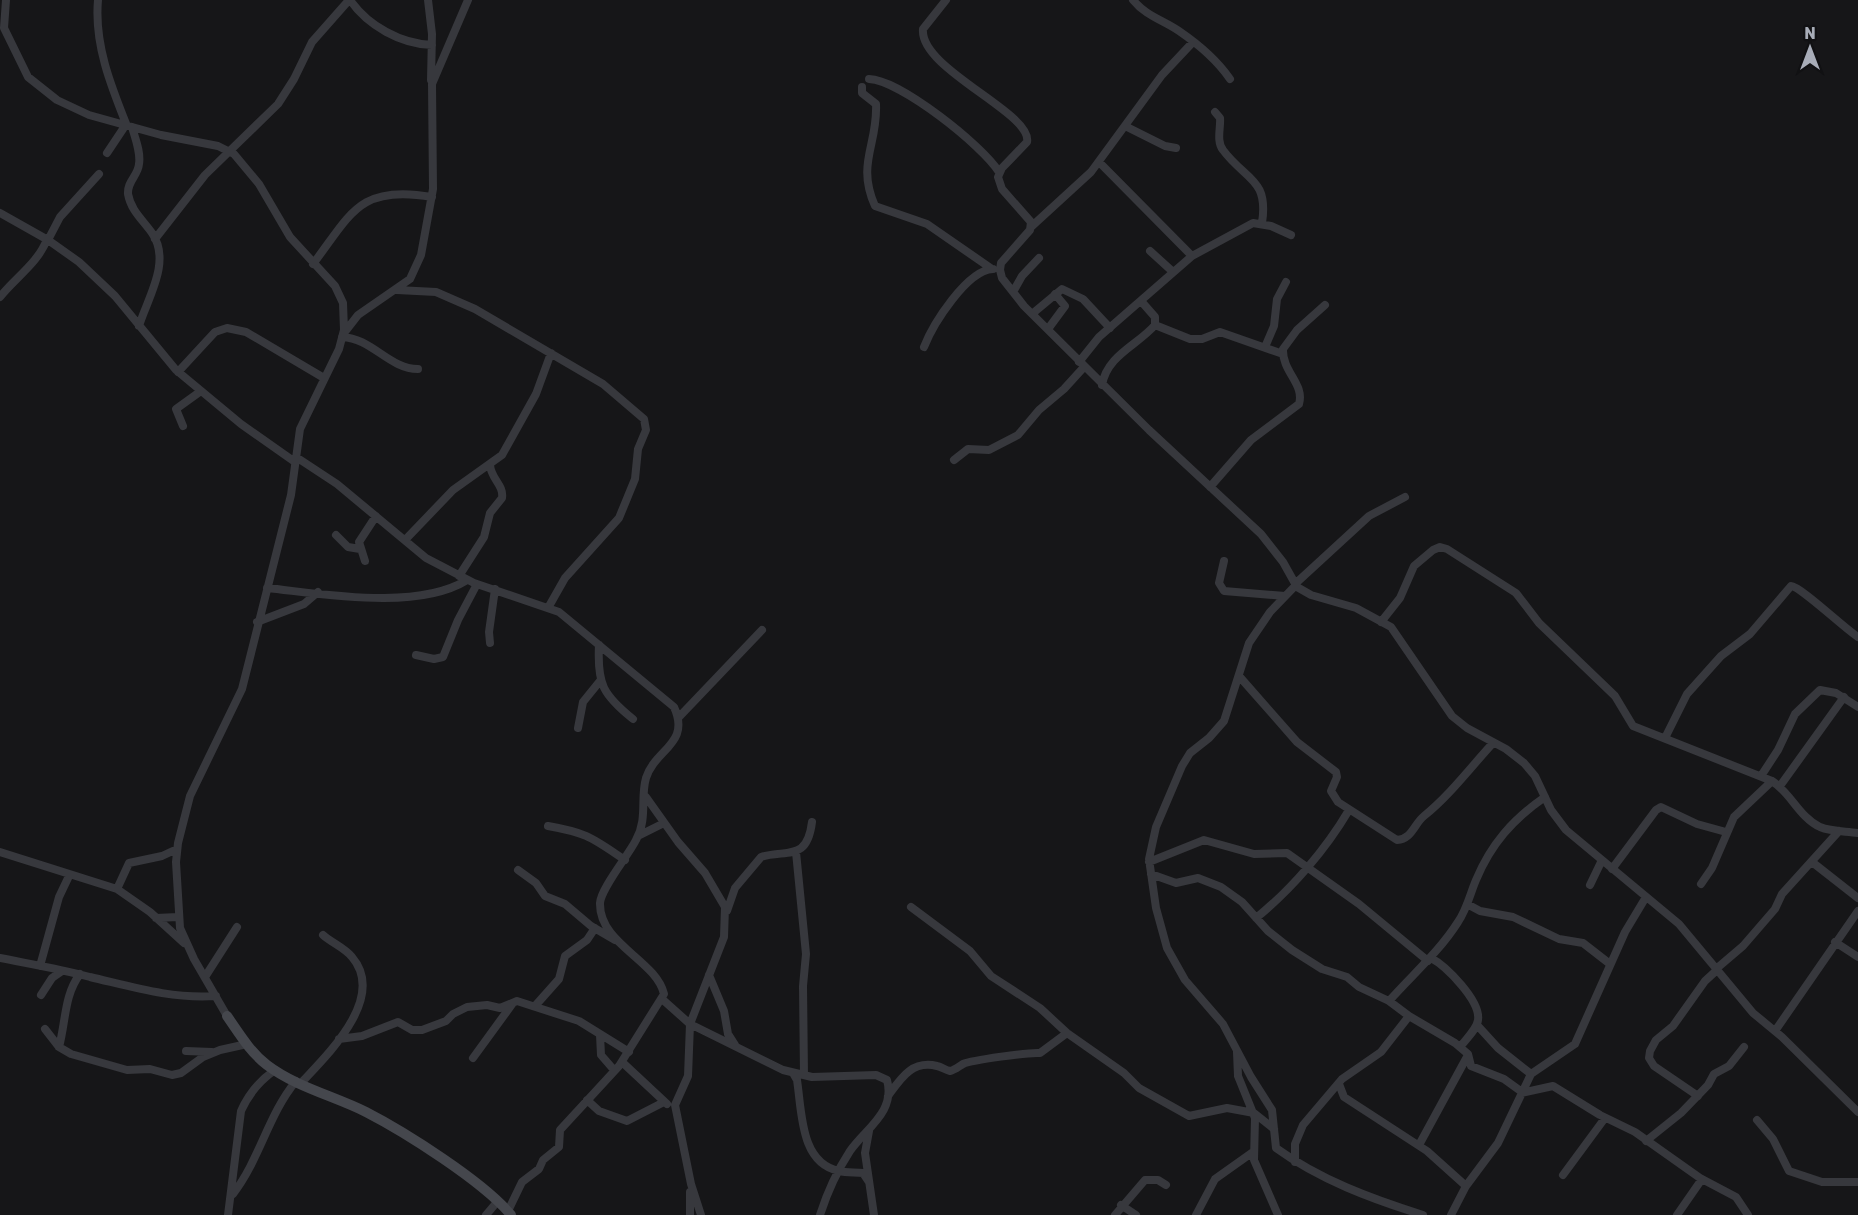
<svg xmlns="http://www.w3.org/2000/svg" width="1858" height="1215" font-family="Rubik,sans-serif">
<rect width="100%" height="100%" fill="#161618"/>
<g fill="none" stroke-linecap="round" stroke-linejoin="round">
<path stroke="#37383d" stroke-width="8" d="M6 0 4 28 28 77 57 100 89 115 161 135 218 146 234 154 259 184 290 237 335 286 343 303 344 330 339 349 300 429 291 495 242 689 190 796 178 843 176 862 180 928 194 959 227 1016
M98 0C94 44 111 86 127 126
M350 0C368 26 401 44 432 45
M428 0 432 34 431 80
M946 0 923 29C919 69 1033 113 1027 142L1002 168 998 177 1002 189 1031 222 1030 230 1001 263 1000 270 1002 278 1024 306 1149 430 1261 534 1283 562 1297 587 1311 595 1356 608 1391 627 1452 716 1467 728 1506 749 1524 763 1535 776 1551 810 1566 830 1679 924 1753 1013 1782 1037 1858 1112
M1133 0C1146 16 1163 20 1179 31 1198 44 1217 60 1230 79
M869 79C900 80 982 145 999 172
M862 87V93L876 104C878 145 856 163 875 206L927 224 992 269
M1215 112 1220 118C1221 127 1216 141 1223 150 1245 180 1269 178 1262 223
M1125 126 1165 146 1176 148
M132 127C135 138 141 152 139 164 138 176 127 181 128 194 131 211 143 220 152 233 172 262 147 299 139 326
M107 153 125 126
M1099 162 1192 256
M0 213 48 240 79 262 115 296 176 370 241 424 295 462
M1031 227 1091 172 1162 75 1193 42
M155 239 205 175 278 104 294 79 312 42 349 0
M48 240 60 217 99 174
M1150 251 1172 271
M313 264C351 214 359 184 432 197
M397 290 436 292 475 309 603 384 644 419 646 430 638 449 635 479 619 518 565 578 548 608
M1013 292 1022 276 1039 258
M0 297C15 278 39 262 47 239
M1032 314 1062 289 1083 299 1110 328
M1155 325 1190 339H1202L1220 332 1283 354
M1048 329 1065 306 1055 294
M344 333 358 315 410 279 421 255 433 189 432 84 468 0
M342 337C372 338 389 369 418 369
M924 347C933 324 967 270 993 269
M1265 347 1274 326 1277 299 1286 282
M1079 362 1099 337 1192 256 1253 223 1271 226 1291 235
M178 372 215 332 227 328 246 332 324 378
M1102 385C1107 355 1138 345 1155 325V317L1141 301
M183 426 176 409 201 391
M296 457 337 484 426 558 474 583 559 612 674 707C691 744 655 749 646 778 640 799 648 818 636 840 628 856 601 888 600 903 599 944 656 960 664 994L619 1066 560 1130 559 1147 543 1160 539 1169 522 1182 508 1211
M954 460 968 449 989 450 1018 435 1039 410 1064 389 1084 367
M1210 487 1251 440 1299 404C1305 384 1282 372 1283 349L1297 330 1325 305
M336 535 348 547 360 549
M406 539 453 490 502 455 536 394 551 353
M365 561 359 542 376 516
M1224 561 1219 583 1224 591 1285 596
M459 576 484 537 490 513 502 498C504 485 491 479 490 465
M1295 584 1369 516 1405 497
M1296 585 1270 612 1249 643 1224 721 1209 738 1190 753 1182 766 1156 827 1149 859 1156 908 1167 948 1185 980 1223 1024 1251 1077 1272 1110 1276 1148C1320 1180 1372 1199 1423 1215
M267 588C324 594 417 611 467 580
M257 622 304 604 318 592
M1381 622 1400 598 1414 566 1433 550 1440 547 1447 549 1516 593 1539 623 1615 696 1633 726 1772 781C1791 793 1799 817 1820 827 1832 832 1846 831 1858 833
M490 643 489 632 495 589
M599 645C597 684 603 695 633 719
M416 655 434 659 443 657 458 620 477 584
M1239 676 1297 742 1336 772 1337 777 1331 791 1338 802 1397 840C1412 839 1414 824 1424 816 1450 795 1470 768 1493 743
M679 717 762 630
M578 728 583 702 600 681
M1665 738 1687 694 1721 656 1750 634 1791 586C1800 586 1845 629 1858 637
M1761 776 1778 750 1795 714 1820 690 1836 693 1858 707
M1780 786 1844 697
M646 797 678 842 705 873 725 907 724 937 690 1024 688 1076 675 1105 691 1184 701 1215
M548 826C588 833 592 838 625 860
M638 836 664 823
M0 852 117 889 150 912 184 943
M796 852 806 954 803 986 804 1075
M1149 862 1204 840 1254 854 1287 853 1359 904 1428 961
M1812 862 1858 898
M1612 869 1656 810 1661 807 1697 824 1726 832
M518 870 536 883 545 896 565 904 591 926 615 940
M1151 874 1176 883 1198 878 1221 887 1242 902 1268 931 1292 950 1322 969 1347 977 1359 987 1389 1001 1409 1016 1455 1043 1468 1054 1471 1066 1504 1079 1522 1092
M1701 884 1712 868 1734 817 1772 781
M1590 885 1602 860
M117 889 129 863 162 856 177 849
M1467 904 1480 911 1513 917 1559 939 1583 943 1610 964
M911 907 970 951 991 976 1040 1008 1067 1033 1124 1073 1139 1088 1189 1116 1227 1108 1254 1113 1274 1129
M727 911 735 888 761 857C787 849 807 862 812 822
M156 918 178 917
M1256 918C1292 889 1326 849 1349 810
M1835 942 1858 957
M0 958C30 964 60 969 90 977 133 987 171 999 216 996
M1431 958C1446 966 1481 1001 1478 1020 1477 1029 1466 1039 1460 1047
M40 966 59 897 69 876
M1716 969 1743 946 1775 909 1782 894 1839 831
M709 975 724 1011 728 1034 735 1045
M205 977 237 927
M41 995 52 978 62 971
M662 999 690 1024 783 1070 812 1077 876 1075 887 1080C896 1112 865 1129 850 1151 837 1171 827 1193 820 1215
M1389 1001C1413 974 1439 952 1458 922 1467 909 1470 894 1476 880 1491 844 1513 819 1545 797
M535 1006 559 979 565 956 587 940 595 928
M1477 1025 1498 1048 1531 1074
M45 1029 59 1047 71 1054 127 1070 150 1069 172 1075 181 1073 203 1057 220 1050 247 1044
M1775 1031 1858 911
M600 1035 601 1055 614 1070
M339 1039 362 1036 398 1022 412 1030H422L446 1021 453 1014 467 1007 487 1005 500 1008 517 1001 579 1021 629 1052
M59 1047C66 1021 64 995 80 974
M186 1051 212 1052
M1237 1052 1238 1076 1255 1118 1254 1160 1278 1215
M473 1058 513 1003
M622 1062 667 1104
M793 1073 797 1080C802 1112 800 1163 839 1171 847 1173 855 1172 863 1173L869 1182
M301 1083C327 1055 387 998 352 957 345 948 332 943 323 935
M1339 1084 1344 1097 1427 1151 1466 1186
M1521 1093 1553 1086 1600 1115 1635 1132 1700 1178 1736 1197 1748 1215
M888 1096C901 1078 912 1060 937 1066 942 1067 945 1070 950 1071 955 1070 958 1067 963 1064 972 1060 1030 1052 1040 1053L1067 1033
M1698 1096 1654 1066 1649 1058 1650 1051 1656 1040 1673 1026 1705 981 1717 970
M587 1100 599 1111 627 1121 664 1102
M1757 1120 1773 1139 1789 1171 1822 1182H1858
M869 1131 865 1153 874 1215
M1646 1141 1681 1113 1708 1085 1714 1074 1729 1066 1744 1047
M1419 1145 1468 1055
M1295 1162V1144L1303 1125 1342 1079 1381 1052 1409 1016
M1563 1175 1605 1118
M233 1194C260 1159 268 1115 296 1081
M1121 1205 1136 1215
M228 1215 241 1111C249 1093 259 1081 275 1070
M486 1215 497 1202
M690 1215V1192
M1115 1215 1145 1180H1158L1166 1185
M1196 1215 1215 1179 1253 1152
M1451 1215 1466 1186 1498 1143 1531 1074 1575 1044 1625 932 1646 897
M1677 1215 1702 1179"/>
<path stroke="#45474d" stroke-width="10" d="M227 1016C239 1033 250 1052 267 1065 296 1087 334 1096 366 1112 405 1132 484 1182 511 1215"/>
</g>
<g transform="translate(1810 48)" stroke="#111113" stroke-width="4.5" paint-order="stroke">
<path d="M0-4.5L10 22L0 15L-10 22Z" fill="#a8adb8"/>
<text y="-9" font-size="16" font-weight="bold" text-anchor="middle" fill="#a8adb8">N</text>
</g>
</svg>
